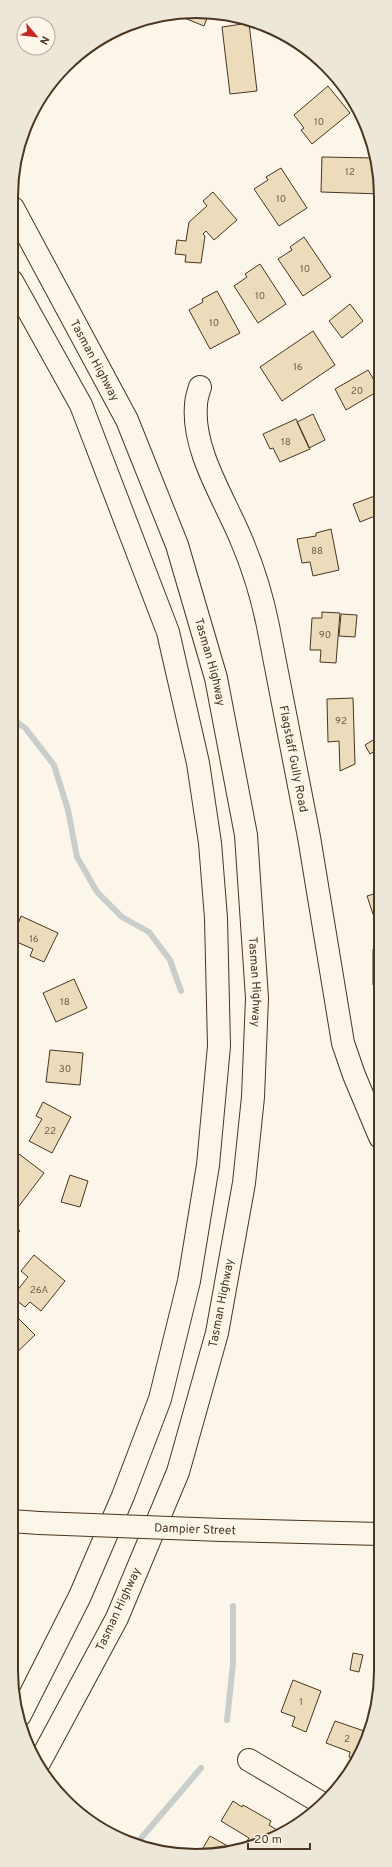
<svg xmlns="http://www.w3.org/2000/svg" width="392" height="1867" font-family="Overpass,sans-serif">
<rect width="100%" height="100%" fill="#fbf6e9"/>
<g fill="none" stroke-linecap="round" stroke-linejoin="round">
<path stroke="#c9cecd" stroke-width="6" d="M12 718 26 729 54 765 68 810 77 857 97 892 122 917 149 932 170 960 181 991
M227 1720 233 1664V1606
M137 1843 201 1768"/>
</g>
<path fill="#ecdcbc" stroke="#4a3520" d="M209 13 204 26 182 17 183 15Z
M249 23 257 91 230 94 222 27Z
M328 86 350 113 312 144 301 130 304 128 294 115Z
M322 157 375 158 381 184V194L321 192Z
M281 168 307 208 279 226 254 189 268 180 266 177Z
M213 192 237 220 214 240 206 231 203 234 205 236 201 263 185 262 186 255 175 254 177 240 186 241 189 222 207 206 203 201Z
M304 237 331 277 303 296 278 259 292 250 290 247Z
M260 264 286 304 258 323 234 286 247 277 245 274Z
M217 291 240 333 210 349 189 310 203 302 202 299Z
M350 304 363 321 342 338 329 321Z
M313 331 335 365 282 401 260 367Z
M368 370 380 390 346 410 335 389Z
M313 414 325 440 309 448 297 422Z
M296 419 310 449 280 462 273 448 270 449 263 434Z
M380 494V514L360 522 353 504Z
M331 529 339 570 313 576 310 562 302 563 297 539 316 536V533Z
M322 612 340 613 336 663 320 662 321 650H310L312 618H322Z
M341 614 357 615 355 637 339 636Z
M353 698 355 764 340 771 339 741 328 742 327 699Z
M380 736V748L370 754 365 745Z
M12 849 15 850 12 860Z
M380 892V916L374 917 367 896Z
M21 916 58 933 44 962 30 956 33 949 12 940Z
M373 949H380V985H373Z
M74 979 87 1008 56 1022 43 993Z
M50 1050 83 1053 80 1085 46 1082Z
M43 1102 71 1117 52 1153 29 1141 42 1119 36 1116Z
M19 1154 44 1173 19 1206 11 1200 12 1174 14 1171 12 1169V1164Z
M70 1175 88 1181 80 1207 61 1202Z
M11 1224 20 1231 11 1241Z
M34 1255 65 1281 41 1311 30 1302 25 1307 12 1297 28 1277 21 1271Z
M16 1316 35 1335 11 1358V1321Z
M353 1653 363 1655 359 1672 350 1670Z
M293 1680 321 1691 306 1732 292 1726 295 1717 281 1712Z
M335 1721 367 1732 357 1760 349 1757 350 1752 326 1743Z
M233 1801 242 1807 243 1805 271 1821 269 1825 277 1830 274 1836 255 1846 246 1847 244 1846 249 1838 221 1821Z
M210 1836 233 1849 200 1853Z"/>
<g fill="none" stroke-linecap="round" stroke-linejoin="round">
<g stroke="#4a3520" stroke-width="24">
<g id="minor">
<path id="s1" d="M200 387C198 393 196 399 196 405 192 450 224 498 241 539 253 567 262 596 268 626L309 837 343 1043 354 1075 380 1137"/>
<path d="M11 1521 39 1523"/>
<path d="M222 1530 380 1534"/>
<path d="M249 1760 323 1804"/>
</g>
</g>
<g stroke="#4a3520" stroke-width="24">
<g id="highway">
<path id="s2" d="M13 208 127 420 177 545 216 678 246 835 257 998 253 1097 244 1183 217 1333 178 1472 117 1618 39 1763"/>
<path d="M12 281 81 405 168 632 198 763 210 843 216 918 219 1046 208 1165 189 1281 160 1399 123 1496 80 1596 20 1715"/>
</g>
</g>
<use href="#minor" stroke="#fbf6e9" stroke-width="22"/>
<use href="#highway" stroke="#fbf6e9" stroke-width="22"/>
<g stroke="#4a3520" stroke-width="24" stroke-linecap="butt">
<path id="minor-bridge" d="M39 1523 222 1530"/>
</g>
<use href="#minor-bridge" stroke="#fbf6e9" stroke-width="22"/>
</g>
<g text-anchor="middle" stroke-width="3" stroke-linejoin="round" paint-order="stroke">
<g font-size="10" fill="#725f47">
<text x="319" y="125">10</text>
<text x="350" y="175">12</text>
<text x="281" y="202">10</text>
<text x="305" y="272">10</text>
<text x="260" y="299">10</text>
<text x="214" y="326">10</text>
<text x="298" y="370">16</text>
<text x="357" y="394">20</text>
<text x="286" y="445">18</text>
<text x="317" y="554">88</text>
<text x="325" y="638">90</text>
<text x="341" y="724">92</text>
<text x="34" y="942">16</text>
<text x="65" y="1005">18</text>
<text x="65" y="1072">30</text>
<text x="50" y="1134">22</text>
<text x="39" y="1293">26A</text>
<text x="301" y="1705">1</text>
<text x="347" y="1742">2</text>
</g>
<g font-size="12" fill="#4a3520" stroke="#fbf6e9">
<text dy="4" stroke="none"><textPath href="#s2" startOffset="173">Tasman Highway</textPath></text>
<text dy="4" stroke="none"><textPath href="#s2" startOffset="497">Tasman Highway</textPath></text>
<text dy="4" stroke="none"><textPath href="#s1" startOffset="388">Flagstaff Gully Road</textPath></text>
<text dy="4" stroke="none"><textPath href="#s2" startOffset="821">Tasman Highway</textPath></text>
<text transform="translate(221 1303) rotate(-79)" y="4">Tasman Highway</text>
<text transform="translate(195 1529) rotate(2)" y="4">Dampier Street</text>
<text transform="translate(118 1609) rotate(-65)" y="4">Tasman Highway</text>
</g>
</g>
<path d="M0 0H392V1867H0ZM196 18H196A178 178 0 0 1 374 196V1671A178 178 0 0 1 196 1849H196A178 178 0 0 1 18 1671V196A178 178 0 0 1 196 18Z" fill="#ede7d9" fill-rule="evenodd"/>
<path fill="none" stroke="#4a3520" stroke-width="2" d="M196 18H196A178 178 0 0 1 374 196V1671A178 178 0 0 1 196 1849H196A178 178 0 0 1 18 1671V196A178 178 0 0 1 196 18Z"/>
<g transform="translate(36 36) rotate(118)"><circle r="19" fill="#fbf6e9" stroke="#b4a999"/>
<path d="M0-3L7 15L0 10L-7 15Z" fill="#c62828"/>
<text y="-6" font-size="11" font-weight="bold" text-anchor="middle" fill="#4a3520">N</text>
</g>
<path d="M248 1843v6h62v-6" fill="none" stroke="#4a3520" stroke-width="2"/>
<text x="254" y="1843" font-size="12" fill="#4a3520" stroke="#fbf6e9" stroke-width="3" paint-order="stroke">20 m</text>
</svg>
